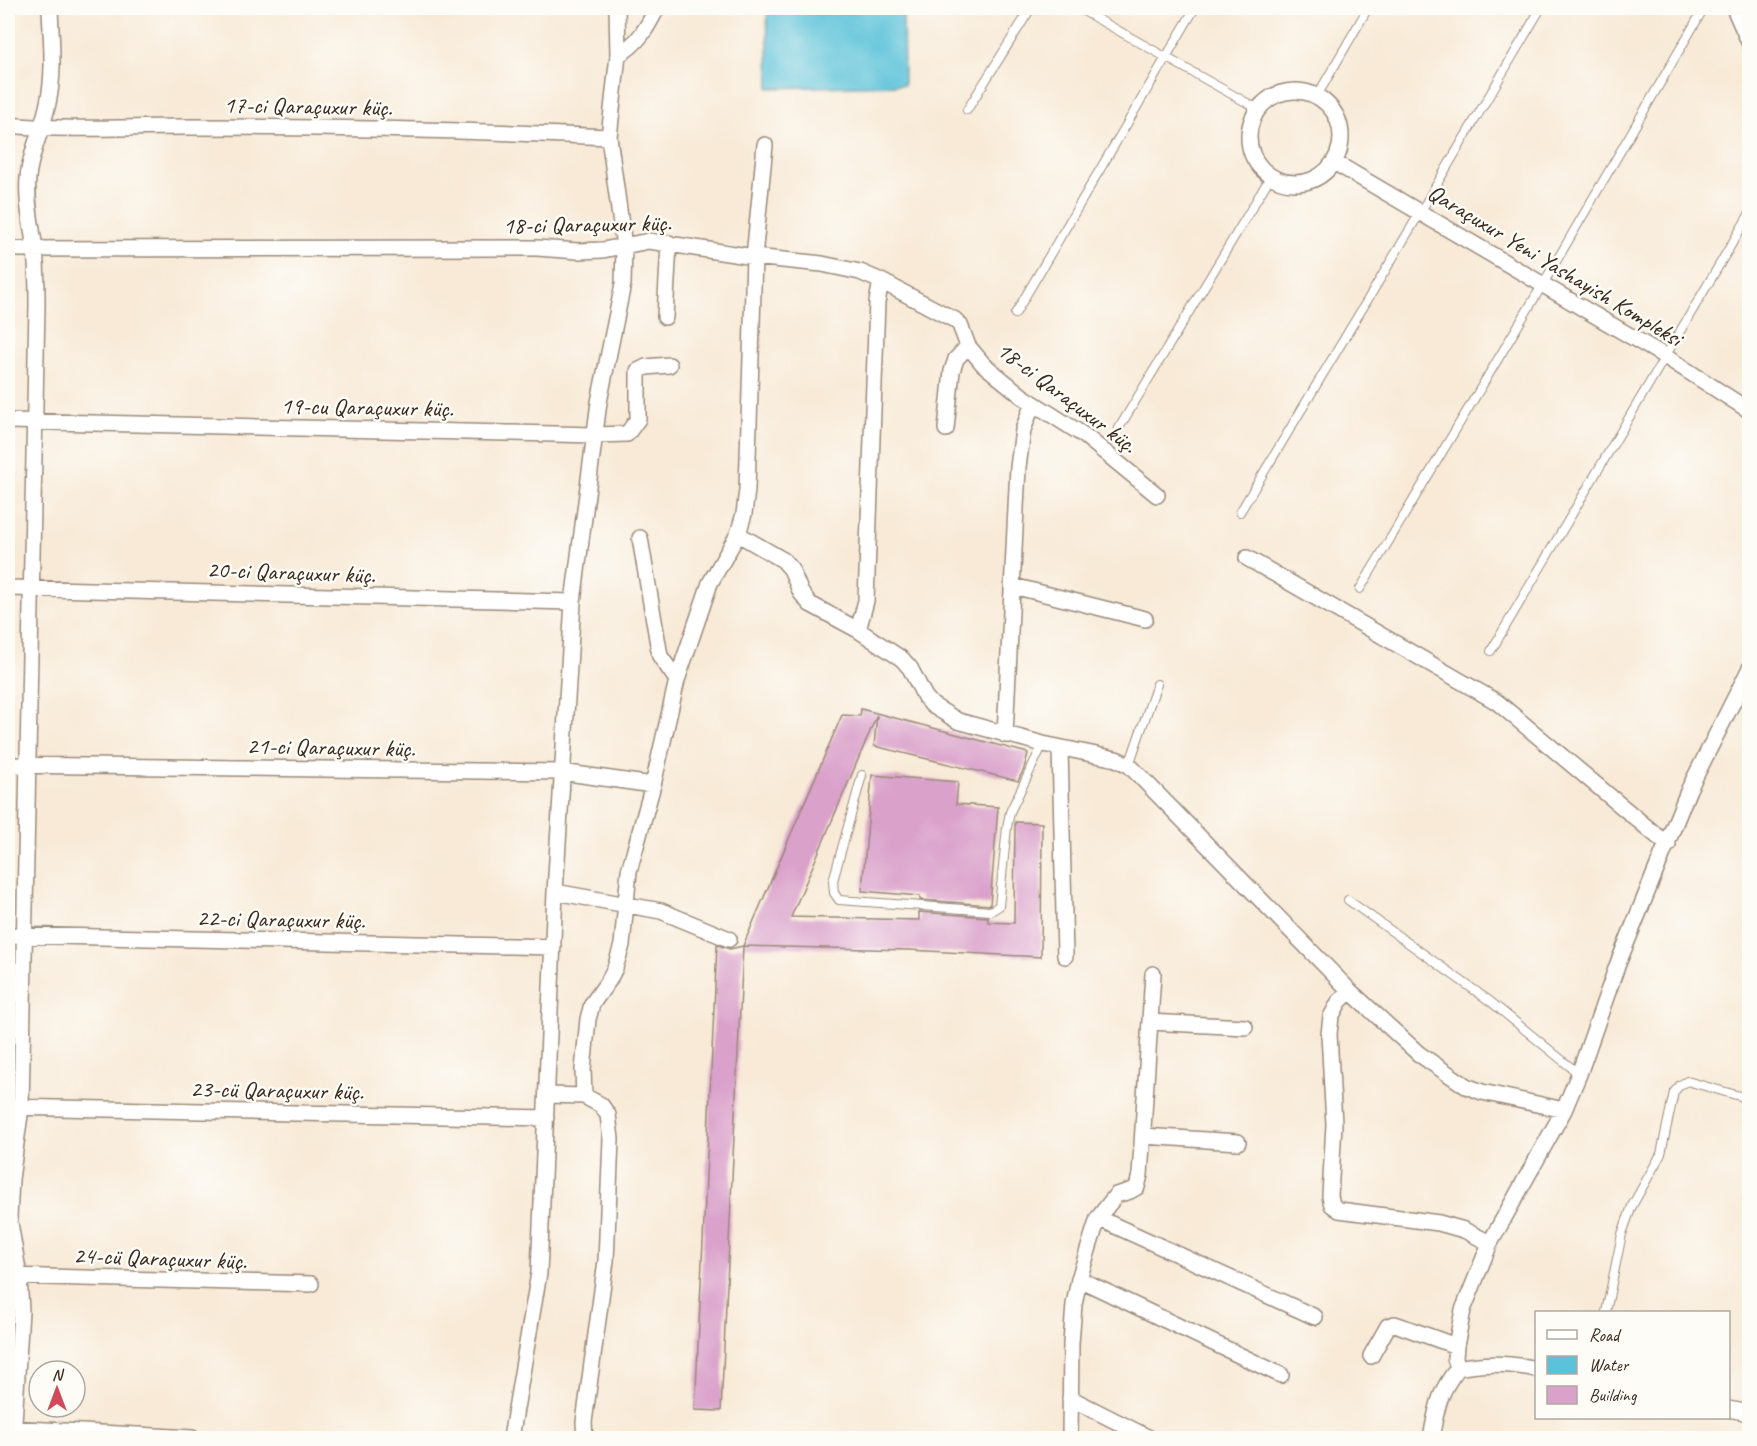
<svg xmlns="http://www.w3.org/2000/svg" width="1757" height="1446" font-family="Caveat,sans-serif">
<rect width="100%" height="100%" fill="#fdfcf7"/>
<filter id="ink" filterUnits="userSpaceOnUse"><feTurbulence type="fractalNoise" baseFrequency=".0167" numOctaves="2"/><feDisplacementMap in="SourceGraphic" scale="12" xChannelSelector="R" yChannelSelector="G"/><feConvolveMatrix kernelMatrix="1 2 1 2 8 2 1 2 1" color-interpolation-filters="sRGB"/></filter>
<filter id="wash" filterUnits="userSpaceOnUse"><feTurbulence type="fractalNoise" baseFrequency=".008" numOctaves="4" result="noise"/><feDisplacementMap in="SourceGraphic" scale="24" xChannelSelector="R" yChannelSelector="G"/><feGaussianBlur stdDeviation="1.35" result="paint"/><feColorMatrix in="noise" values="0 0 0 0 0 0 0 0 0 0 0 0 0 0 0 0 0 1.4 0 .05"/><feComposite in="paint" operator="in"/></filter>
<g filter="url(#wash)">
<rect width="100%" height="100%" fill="#f8ead7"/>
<path fill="#5cc2d9" stroke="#4c767c" stroke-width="1.5" d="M767 8H903L904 85 769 88Z"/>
<g id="blocks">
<path fill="#daa1cb" d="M861 709 1028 753 1024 769 1018 781 874 746 877 715 791 917 919 920V912L988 917V922L1014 923 1015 822 1042 823 1041 957 909 950 743 946 842 715 860 716Z
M872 775 958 782 956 804 998 807 990 905 920 900V896L862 891Z
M717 945 730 949 743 946 721 1411 695 1410Z"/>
</g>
</g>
<g filter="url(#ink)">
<use href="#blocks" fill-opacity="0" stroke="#9a8a7a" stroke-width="1.5"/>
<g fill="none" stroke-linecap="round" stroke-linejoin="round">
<g stroke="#9a8a7a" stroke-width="10">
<path id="service" d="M1078 8 1258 109
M1317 96 1368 8
M967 110 1031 8
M1015 314 1195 8
M1119 428 1271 176
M1240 512 1421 211 1541 8
M1360 589 1543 284 1704 8
M1491 651 1750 213
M1129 765 1157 684
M862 775 833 881 834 893 839 900 991 911 999 906 1007 827 1010 812 1043 744
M1348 900 1491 1002 1579 1074
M1606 1312 1622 1234 1632 1206 1661 1154 1674 1092 1680 1085 1687 1081 1750 1099"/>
</g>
<g stroke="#9a8a7a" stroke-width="18">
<path id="minor" d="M1734 8 1750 44
M618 55C638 44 647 28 657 8
M1249 137a46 46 0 1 1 92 0a46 46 0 1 1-92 0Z
M8 125C67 131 126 127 185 127 326 127 468 130 609 137
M1334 162 1666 357 1750 411
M8 249 537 248 578 251 603 250 649 241 754 257 822 264 860 272 881 281 955 320 960 325 968 346 983 364 1022 396 1085 436 1157 495
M665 317 669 243
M8 421 595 435 627 434 638 419V371L646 367 669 365
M946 429 952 371 956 359 968 346
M738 534 783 560 791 569 801 593 810 604 858 630 902 659 910 668 925 697 932 705 958 721 1043 744 1116 759 1129 765 1350 991 1419 1054 1466 1086 1482 1092 1564 1110
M640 538 660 656 677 680
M1247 558 1497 702 1668 845
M1013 586 1145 619
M8 588 573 602
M858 630 866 601 877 302 881 281
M1005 735 1018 467 1023 430 1033 403
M1060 748 1065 956
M8 765 561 772 653 785
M555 892 661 911 729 939
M8 935 553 947
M1350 991 1339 1002 1331 1017 1329 1034 1334 1124 1330 1196 1332 1205 1339 1210 1439 1223 1464 1230 1490 1243
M1150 1022 1245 1027
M547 1095 584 1096 601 1105 608 1115 611 1139 606 1261 584 1422 585 1438
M584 1096 583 1070 588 1019 592 1004 609 980 615 968 622 945 629 871 653 785 677 680 710 583 738 534 744 514 747 490 754 257 765 145
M8 1107 546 1118
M1143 1136 1238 1142
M1098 1218 1315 1317
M8 1276 311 1284
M1079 1279 1281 1375
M1371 1356 1388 1326 1395 1324 1456 1346
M1458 1368 1455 1358 1456 1346 1463 1310 1490 1243 1564 1110 1579 1074 1617 966 1689 789 1750 668
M1070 1398 1149 1438
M1728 1409 1750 1413
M8 1428 192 1438
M13 1438 21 1311 19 1276 9 1217 11 1179 21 1108 37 305C37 287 37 269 35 250 32 226 26 203 28 178 30 152 43 129 48 103 55 72 51 39 50 8
M511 1438 539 1273 555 892 573 602 599 402 623 284 624 246 609 137 618 55 617 8
M1070 1438 1071 1343 1074 1305 1079 1279 1098 1218 1116 1195 1130 1191 1137 1187 1140 1175 1153 974
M1431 1438C1437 1408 1438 1393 1458 1368 1485 1362 1509 1363 1536 1369"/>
</g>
<use href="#service" stroke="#fff" stroke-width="8"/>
<use href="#minor" stroke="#fff" stroke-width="15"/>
</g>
</g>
<g text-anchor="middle" stroke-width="5" stroke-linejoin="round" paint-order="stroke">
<g font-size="24" fill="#3b2a1e" stroke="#fdfcf7">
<text transform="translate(308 106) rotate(1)" y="8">17-ci Qaraçuxur küç.</text>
<text transform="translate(587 224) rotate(-1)" y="8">18-ci Qaraçuxur küç.</text>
<text transform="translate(1555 265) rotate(31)" y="8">Qaraçuxur Yeni Yashayish Kompleksi</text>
<text transform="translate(1067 397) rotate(37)" y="8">18-ci Qaraçuxur küç.</text>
<text transform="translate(367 407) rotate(1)" y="8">19-cu Qaraçuxur küç.</text>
<text transform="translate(291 572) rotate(2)" y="8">20-ci Qaraçuxur küç.</text>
<text transform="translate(331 747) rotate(1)" y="8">21-ci Qaraçuxur küç.</text>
<text transform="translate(281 919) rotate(1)" y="8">22-ci Qaraçuxur küç.</text>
<text transform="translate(277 1090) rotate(1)" y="8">23-cü Qaraçuxur küç.</text>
<text transform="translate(160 1258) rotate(2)" y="8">24-cü Qaraçuxur küç.</text>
</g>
</g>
<rect width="1757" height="1446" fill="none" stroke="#fdfcf7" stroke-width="30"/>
<rect x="1535" y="1311" width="195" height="108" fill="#fdfcf7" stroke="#afa8a0" stroke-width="1.5"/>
<rect x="1547" y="1330" width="30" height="9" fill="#ffffff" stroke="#afa8a0" stroke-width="1.5"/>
<text x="1589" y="1341" font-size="18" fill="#3b2a1e">Road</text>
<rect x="1547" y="1356" width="30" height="18" fill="#5cc2d9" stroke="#afa8a0" stroke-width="1.5"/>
<text x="1589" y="1371" font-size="18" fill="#3b2a1e">Water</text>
<rect x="1547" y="1386" width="30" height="18" fill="#daa1cb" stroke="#afa8a0" stroke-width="1.5"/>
<text x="1589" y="1401" font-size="18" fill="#3b2a1e">Building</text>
<g transform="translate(57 1389)"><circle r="28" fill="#fdfcf7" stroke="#afa8a0" stroke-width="1.5"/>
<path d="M0-4.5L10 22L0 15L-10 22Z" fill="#d1495b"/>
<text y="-9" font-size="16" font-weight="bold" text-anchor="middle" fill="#3b2a1e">N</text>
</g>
</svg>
